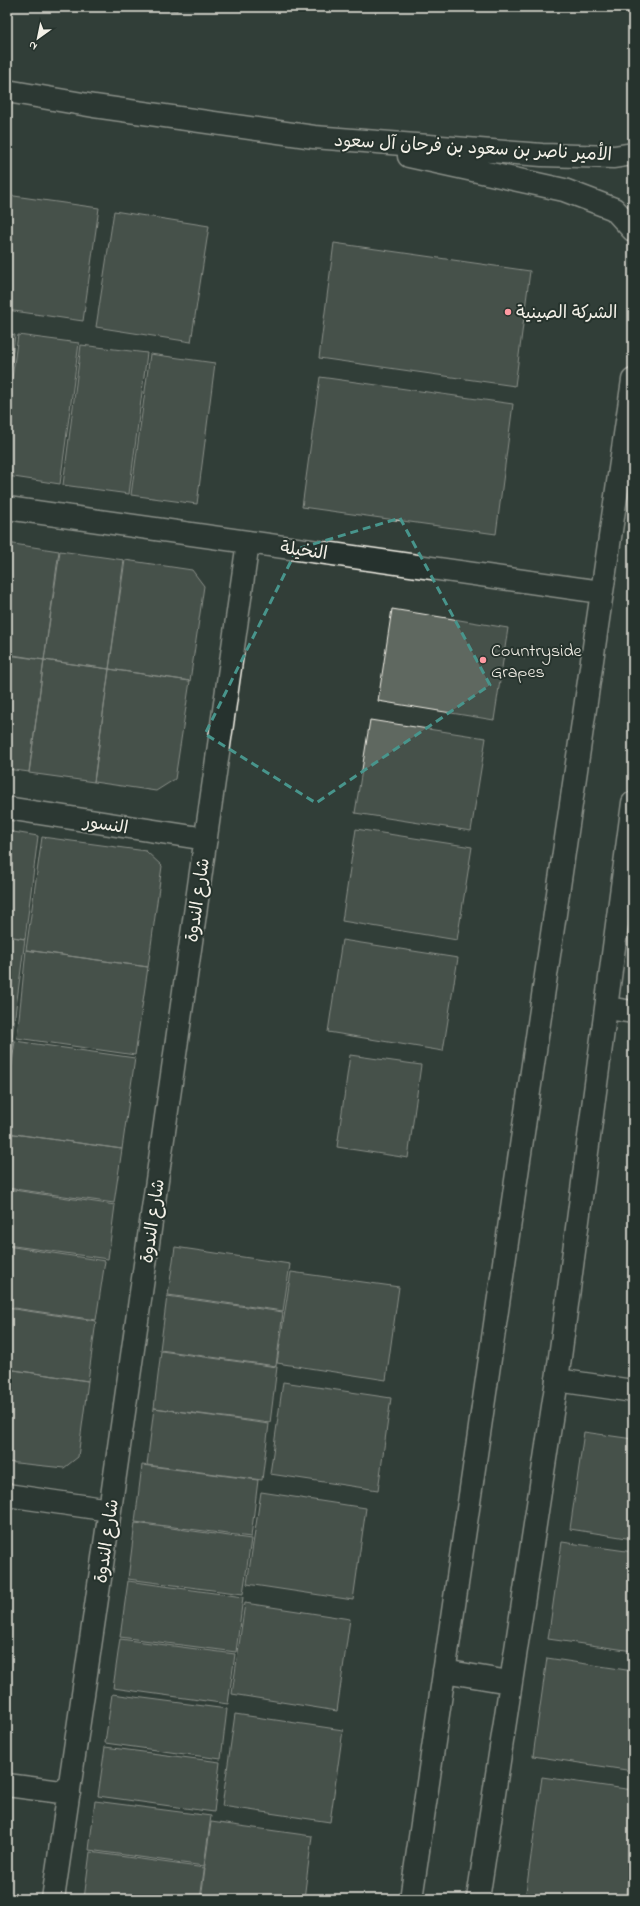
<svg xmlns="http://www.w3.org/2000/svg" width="640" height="1906" font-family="'Indie Flower','Playpen Sans Arabic',sans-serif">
<rect width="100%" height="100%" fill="#323e38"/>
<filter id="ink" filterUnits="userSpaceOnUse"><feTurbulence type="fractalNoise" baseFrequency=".025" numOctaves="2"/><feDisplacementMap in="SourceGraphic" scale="8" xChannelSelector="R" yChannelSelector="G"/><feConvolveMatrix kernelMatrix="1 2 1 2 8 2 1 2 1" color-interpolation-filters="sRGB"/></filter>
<g filter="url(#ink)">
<path fill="#5f6861" stroke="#f4f1e8" d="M149 7H177V11Z
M7 195 99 208 83 321 7 310Z
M114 211 209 226 191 342 96 327Z
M334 243 530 271 515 386 319 358Z
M7 333 15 335 7 399Z
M18 335 79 343 60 484 7 476V415Z
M81 345 147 353 129 494 63 485Z
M150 354 215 363 197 504 131 495Z
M320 377 513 404 496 534 302 507Z
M7 543 59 551 44 660 7 654Z
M60 551 124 560 109 669 44 660Z
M125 560 192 570 204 586 190 681 109 669Z
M392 609 508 628 494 720 378 701Z
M7 655 44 660 29 772 7 769Z
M44 660 109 669 94 782 29 773Z
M109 669 190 681 175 779 156 791 94 782Z
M370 720 486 738 471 831 355 813Z
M356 829 472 847 457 940 342 921Z
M7 831 38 836 25 939 7 936Z
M42 837 146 851 162 866 148 967 26 950Z
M7 936 25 939 12 1038 7 1037Z
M342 940 458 958 443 1051 328 1032Z
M26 950 148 967 135 1055 17 1038Z
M7 1039 14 1040 7 1093Z
M15 1041 135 1058 122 1149 7 1133V1101Z
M350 1055 421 1065 408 1158 337 1147Z
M7 1133 122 1149 114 1203 7 1188Z
M7 1189 115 1205 108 1259 7 1245Z
M7 1246 105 1261 96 1320 7 1307Z
M175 1247 290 1264 283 1311 168 1295Z
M291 1272 399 1287 386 1380 277 1363Z
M167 1296 283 1312 276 1366 160 1350Z
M7 1308 96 1321 88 1381 7 1369Z
M161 1351 277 1367 270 1423 154 1408Z
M7 1369 88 1381 78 1457 64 1468 7 1462Z
M283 1382 391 1398 378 1490 270 1474Z
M154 1408 269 1424 262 1480 147 1465Z
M584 1432 633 1439V1539L570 1529Z
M142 1465 258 1480 251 1537 135 1522Z
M261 1492 366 1508 353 1600 247 1584Z
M135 1523 251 1539 243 1594 128 1579Z
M562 1542 633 1552V1651L548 1639Z
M128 1581 243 1597 236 1652 120 1637Z
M245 1603 350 1619 337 1711 232 1694Z
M120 1639 235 1654 228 1704 113 1688Z
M547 1658 633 1671V1771L533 1756Z
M112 1694 227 1709 221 1759 105 1743Z
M235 1714 343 1730 330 1822 222 1806Z
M105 1747 220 1762 214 1812 98 1796Z
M542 1777 633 1790V1849L626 1899H525Z
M95 1801 211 1816 204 1866 89 1850Z
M211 1822 312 1836 304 1899H200Z
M90 1852 205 1868 201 1899H84Z"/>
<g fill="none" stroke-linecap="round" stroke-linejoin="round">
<g stroke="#f4f1e8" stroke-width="25">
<path id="minor" d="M7 508 601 592
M7 808 206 839
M607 1008 633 1012
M557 1380 633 1391
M7 1495 110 1510
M7 1785 69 1793
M53 1899 110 1510 248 542"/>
</g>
<g stroke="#f4f1e8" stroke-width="25">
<path id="tertiary" d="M7 91 94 106 314 137 542 155 614 157 633 154
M409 156 564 190 614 209 633 230
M444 1671 509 1682
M411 1899 633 380
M478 1899 557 1380 633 803"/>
</g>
<use href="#minor" stroke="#26332d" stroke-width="22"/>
<use href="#tertiary" stroke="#26332d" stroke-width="22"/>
</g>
</g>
<path d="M0 0H640V1906H0ZM400 518 490 685 316 803 205 734 297 549Z" fill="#323e38" fill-opacity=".55" fill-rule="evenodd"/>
<path fill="none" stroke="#48958c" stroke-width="3" stroke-dasharray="8 5" stroke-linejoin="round" d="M400 518 490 685 316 803 205 734 297 549Z"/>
<g fill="#ff9aa2" stroke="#26332d" stroke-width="1.5">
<circle cx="508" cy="312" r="4"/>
<circle cx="483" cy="660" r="4"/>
</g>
<g text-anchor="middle" stroke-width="4" stroke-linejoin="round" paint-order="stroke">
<g font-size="18" fill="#f4f1e8" stroke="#26332d">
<text transform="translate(473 147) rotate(3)" y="6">الأمير ناصر بن سعود بن فرحان آل سعود</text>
<text transform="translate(304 550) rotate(8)" y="6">النخيلة</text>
<text transform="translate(106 824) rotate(9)" y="6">النسور</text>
<text transform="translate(197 900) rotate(-82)" y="6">شارع الندوة</text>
<text transform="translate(152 1221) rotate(-82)" y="6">شارع الندوة</text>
<text transform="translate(106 1541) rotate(-82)" y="6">شارع الندوة</text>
</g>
<g font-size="18" fill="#f4f1e8" stroke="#26332d" text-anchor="start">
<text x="516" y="318">الشركة الصينية</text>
<text x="491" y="656">Countryside<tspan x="491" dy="21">Grapes</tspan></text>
</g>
</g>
<rect width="640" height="1906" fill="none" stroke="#26332d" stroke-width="24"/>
<rect x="12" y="12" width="616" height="1882" fill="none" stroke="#f4f1e8" stroke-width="1.5" filter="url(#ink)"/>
<g transform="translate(38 38) rotate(213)" stroke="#26332d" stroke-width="3" paint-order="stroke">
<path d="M0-3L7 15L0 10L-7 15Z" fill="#f4f1e8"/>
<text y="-6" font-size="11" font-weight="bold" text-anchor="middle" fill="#f4f1e8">N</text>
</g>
</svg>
